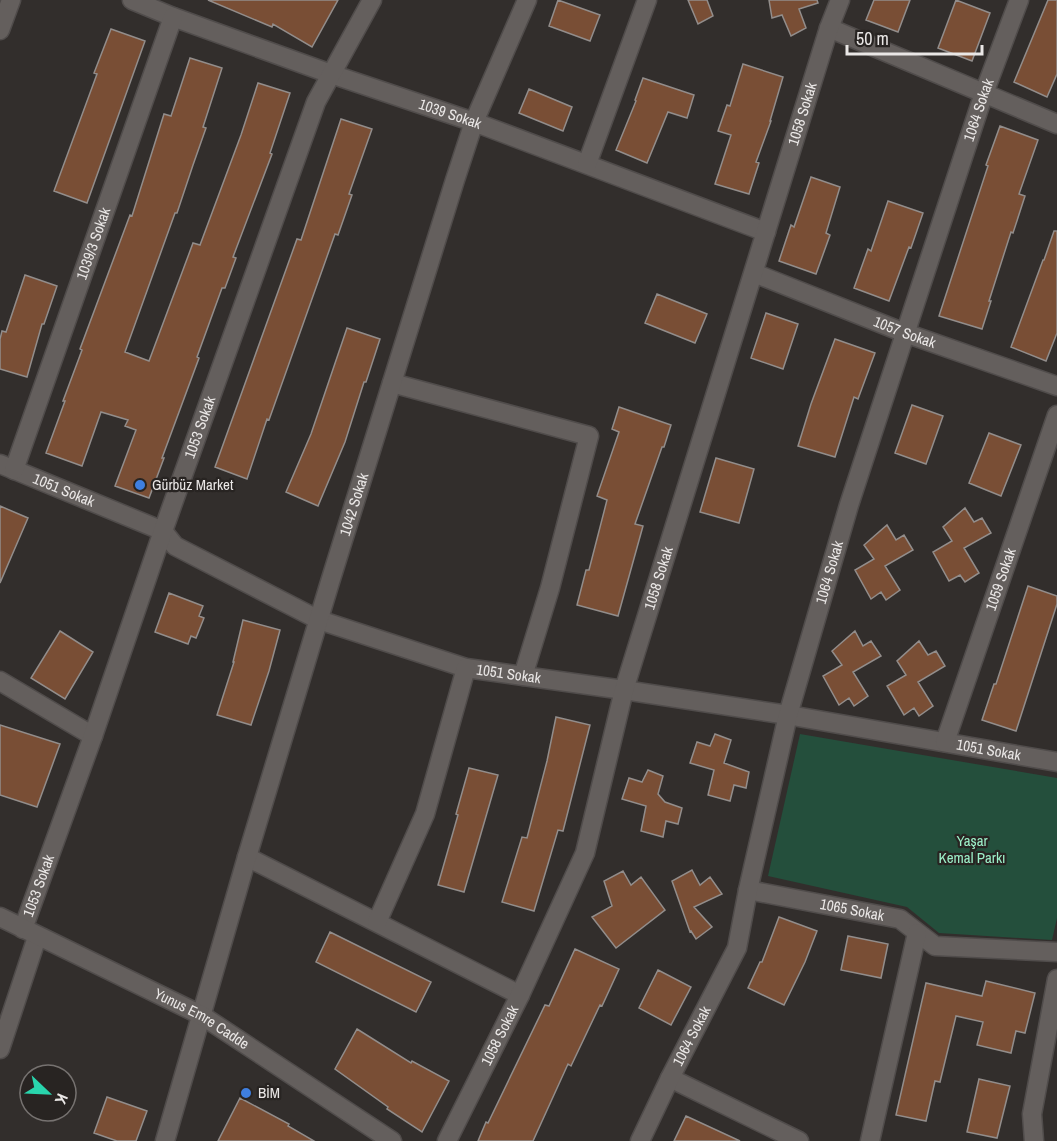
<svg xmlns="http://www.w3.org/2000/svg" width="1057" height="1141" font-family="'Archivo Narrow',sans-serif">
<rect width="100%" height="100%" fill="#322e2c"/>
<path fill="#244f3c" d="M800 734 1057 778V918L1052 940 939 933 907 907 768 876Z"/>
<path fill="#794e35" stroke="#928d8b" stroke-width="1.5" d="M208 0H338L312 47 273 24 272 27Z
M558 0 600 15 590 41 549 26Z
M688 0H707L713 16 698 24Z
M769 0H817L818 3 799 9 806 28 791 36 782 15 772 18Z
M874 0H910L898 32 866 20Z
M956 0 990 13 972 61 938 48Z
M1048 0H1057V74L1047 97 1014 82Z
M111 29 145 41 87 203 54 191 97 74 94 73Z
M190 58 222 68 203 127 206 128 193 165 177 213H175L125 352 149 361 193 243 200 245 241 135 258 83 290 93 270 153 272 154 233 257 236 258 225 288H222L197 357 199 358 162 458H164L149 498 115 486 136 430 125 426 128 420 101 412 82 466 46 453 65 401H63L82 350 80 349 130 215 132 216 164 114 171 116Z
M743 64 783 77 770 121H771L756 162 759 163 749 194 715 184 731 135 718 131 727 105 730 106Z
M643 78 694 95 687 118 668 112 647 163 616 150 636 101 635 100Z
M529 89 572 107 563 131 519 113Z
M341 119 372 129 349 194 352 195 338 235 335 234 269 420 267 419 247 479 215 467 297 239 301 240Z
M1000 126 1038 140 1019 194 1025 196 1013 233 1011 232 989 301H991L982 329 939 316 988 166 986 165Z
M811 177 840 187 826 233 830 235 816 274 779 261 791 225 794 227Z
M888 201 923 213 911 248 909 247 889 301 854 288 868 249 871 251Z
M1054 231H1057V333L1046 361 1011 347 1043 260H1044Z
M25 275 57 286 44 324H42L27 377 0 369V339L2 331 6 332Z
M657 294 707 314 695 343 645 323Z
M766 313 798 324 783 369 751 358Z
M347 328 380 339 366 382H364L345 442 318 506 286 492 311 434Z
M835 339 875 353 858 399 854 397 835 457 798 446 811 404Z
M912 405 943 416 926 464 895 453Z
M619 407 671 425 664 447H662L635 524 643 526 618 616 577 605 586 570H589L607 500 597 496 619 432 612 429Z
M989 433 1021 445 1001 496 969 483Z
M716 458 754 469 739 523 700 512Z
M0 506 28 518 0 583Z
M965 508 974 522 982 518 991 533 964 548 979 573 965 582 960 575 949 581 933 552 952 541 943 527Z
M887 525 896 540 904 535 913 550 885 566 900 590 886 600 881 592 871 599 855 570 874 559 864 545Z
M1028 586 1057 596V604L1016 731 982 720 994 684H996Z
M169 593 203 606 199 616 204 618 196 638 191 636 188 644 155 632Z
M243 620 280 630 269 671 251 725 217 715 234 662H233Z
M60 631 93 652 65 699 31 678Z
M855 631 863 646 871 641 881 656 853 672 868 696 854 706 849 698 839 705 823 676 842 665 832 651Z
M919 641 928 655 936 651 945 666 918 682 933 706 919 716 914 708 904 715 887 686 906 675 897 661Z
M556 717 590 725 563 831 558 830 534 911 502 902 522 837 527 838 547 761Z
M0 725 60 744 37 807 0 795Z
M715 734 731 740 724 763 749 772 746 788 734 785 730 801 708 795 714 770 690 763 697 742 710 746Z
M469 768 498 775 464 892 438 885 458 815 456 814Z
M648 770 663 776 658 794 665 802 682 808 678 824 666 821 663 837 641 831 646 806 622 799 629 778 642 782Z
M692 870 700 885 710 877 722 894 694 907 712 927 696 939 691 931 690 932 672 881Z
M623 871 631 885 641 877 665 910 616 948 592 917 612 906 604 881Z
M779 917 817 931 805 962 784 1005 748 988 760 962H762Z
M330 932 431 982 416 1012 316 962Z
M848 936 888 944 881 978 841 970Z
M575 949 619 969 602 1006 600 1005 571 1066 568 1064 533 1141H478L486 1122 488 1123 545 1005 549 1006Z
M658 970 691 987 671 1025 639 1008Z
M986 981 1035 993 1025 1033 1016 1031 1011 1053 977 1045 983 1022 956 1016 940 1082 935 1081 926 1121 896 1115 926 983 982 996Z
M357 1029 411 1063 412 1061 449 1081 422 1132 387 1109 388 1107 335 1069Z
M979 1079 1010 1086 997 1138 967 1132Z
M107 1097 147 1111 136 1141H117L94 1133Z
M240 1098 289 1124 288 1126 314 1141H218Z
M686 1116 740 1141H674Z"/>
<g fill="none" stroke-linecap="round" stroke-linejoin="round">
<g stroke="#504c4b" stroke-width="21">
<g id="street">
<path id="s1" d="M132 0 173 17 331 74 474 122 766 232"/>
<path d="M829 28 1057 124"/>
<path d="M0 30 11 0"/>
<path d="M587 164 647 0"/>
<path id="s2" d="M754 273 905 333 1057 386"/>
<path d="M392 383 589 436 550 588 523 676"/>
<path id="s3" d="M0 464 163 531 175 546 319 620 466 668 624 690 788 715 1057 762"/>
<path id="s4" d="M14 470 173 17"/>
<path d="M0 681 93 736"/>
<path id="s5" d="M945 742 1057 415"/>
<path d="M247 857 520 995"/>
<path id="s6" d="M748 890 900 919 935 946 1057 952"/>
<path d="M377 922 425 814 466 668"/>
<path id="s7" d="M23 929 93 736 163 531 316 102 372 0"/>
<path d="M0 1049 37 937"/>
<path d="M670 1078 799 1141"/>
<path id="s8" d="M165 1141 247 857 330 582 455 180 474 122 527 0"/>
<path id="s9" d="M447 1141 520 995 585 853 624 690 829 28 840 0"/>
<path id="s10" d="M640 1141 670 1078 737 948 748 890 788 715 849 505 984 93 1019 0"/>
<path d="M870 1141 917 933"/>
<path d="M1034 1141 1032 1114 1057 979"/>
</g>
</g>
<g stroke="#504c4b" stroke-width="21">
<g id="secondary">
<path id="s11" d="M0 917 201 1015 392 1141"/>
</g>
</g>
<use href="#street" stroke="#645f5d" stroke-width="18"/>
<use href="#secondary" stroke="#645f5d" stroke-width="18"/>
</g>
<g fill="#3f7fe0" stroke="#282422" stroke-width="2">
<circle cx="140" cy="485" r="6"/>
<circle cx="246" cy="1093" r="6"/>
</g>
<g text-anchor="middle" stroke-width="4.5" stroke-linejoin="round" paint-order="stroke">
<g font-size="15" fill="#eae7e6" stroke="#282422">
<text dy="5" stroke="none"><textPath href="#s10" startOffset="1089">1064 Sokak</textPath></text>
<text dy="5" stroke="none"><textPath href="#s9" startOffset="1090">1058 Sokak</textPath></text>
<text dy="5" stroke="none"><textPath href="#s1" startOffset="338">1039 Sokak</textPath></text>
<text dy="5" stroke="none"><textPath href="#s4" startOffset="240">1039/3 Sokak</textPath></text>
<text dy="5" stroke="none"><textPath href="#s2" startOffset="162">1057 Sokak</textPath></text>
<text dy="5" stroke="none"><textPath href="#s7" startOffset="532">1053 Sokak</textPath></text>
<text dy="5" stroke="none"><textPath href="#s3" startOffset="69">1051 Sokak</textPath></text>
<text dy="5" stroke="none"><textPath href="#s8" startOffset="664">1042 Sokak</textPath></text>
<text dy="5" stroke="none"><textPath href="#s10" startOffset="603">1064 Sokak</textPath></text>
<text dy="5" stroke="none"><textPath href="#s9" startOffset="604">1058 Sokak</textPath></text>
<text dy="5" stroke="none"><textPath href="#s5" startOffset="172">1059 Sokak</textPath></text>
<text dy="5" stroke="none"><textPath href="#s3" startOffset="555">1051 Sokak</textPath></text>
<text dy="5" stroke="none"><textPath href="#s3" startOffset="1041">1051 Sokak</textPath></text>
<text dy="5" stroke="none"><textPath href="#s7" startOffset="46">1053 Sokak</textPath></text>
<text dy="5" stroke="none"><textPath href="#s6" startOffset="106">1065 Sokak</textPath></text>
<text dy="5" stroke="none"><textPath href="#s11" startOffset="226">Yunus Emre Cadde</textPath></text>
<text dy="5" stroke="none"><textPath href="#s9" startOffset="118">1058 Sokak</textPath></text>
<text dy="5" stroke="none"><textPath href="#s10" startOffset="117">1064 Sokak</textPath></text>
</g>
<g font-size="15" fill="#eae7e6" stroke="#282422" text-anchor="start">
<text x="152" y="490">Gürbüz Market</text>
<text x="258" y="1098">BİM</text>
</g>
<g font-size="15" fill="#9cf0c9" stroke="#282422">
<text x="972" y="846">Yaşar<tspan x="972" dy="17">Kemal Parkı</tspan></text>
</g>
</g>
<g transform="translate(48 1093) rotate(113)"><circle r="28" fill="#282422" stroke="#767270" stroke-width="1.5"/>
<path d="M0-4.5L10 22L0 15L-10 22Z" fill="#29d5ad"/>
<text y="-9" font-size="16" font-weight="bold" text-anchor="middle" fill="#eae7e6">K</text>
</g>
<path d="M847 45v9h135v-9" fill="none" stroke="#eae7e6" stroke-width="3"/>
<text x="856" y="45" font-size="18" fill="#eae7e6" stroke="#282422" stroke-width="4.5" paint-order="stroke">50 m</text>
</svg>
